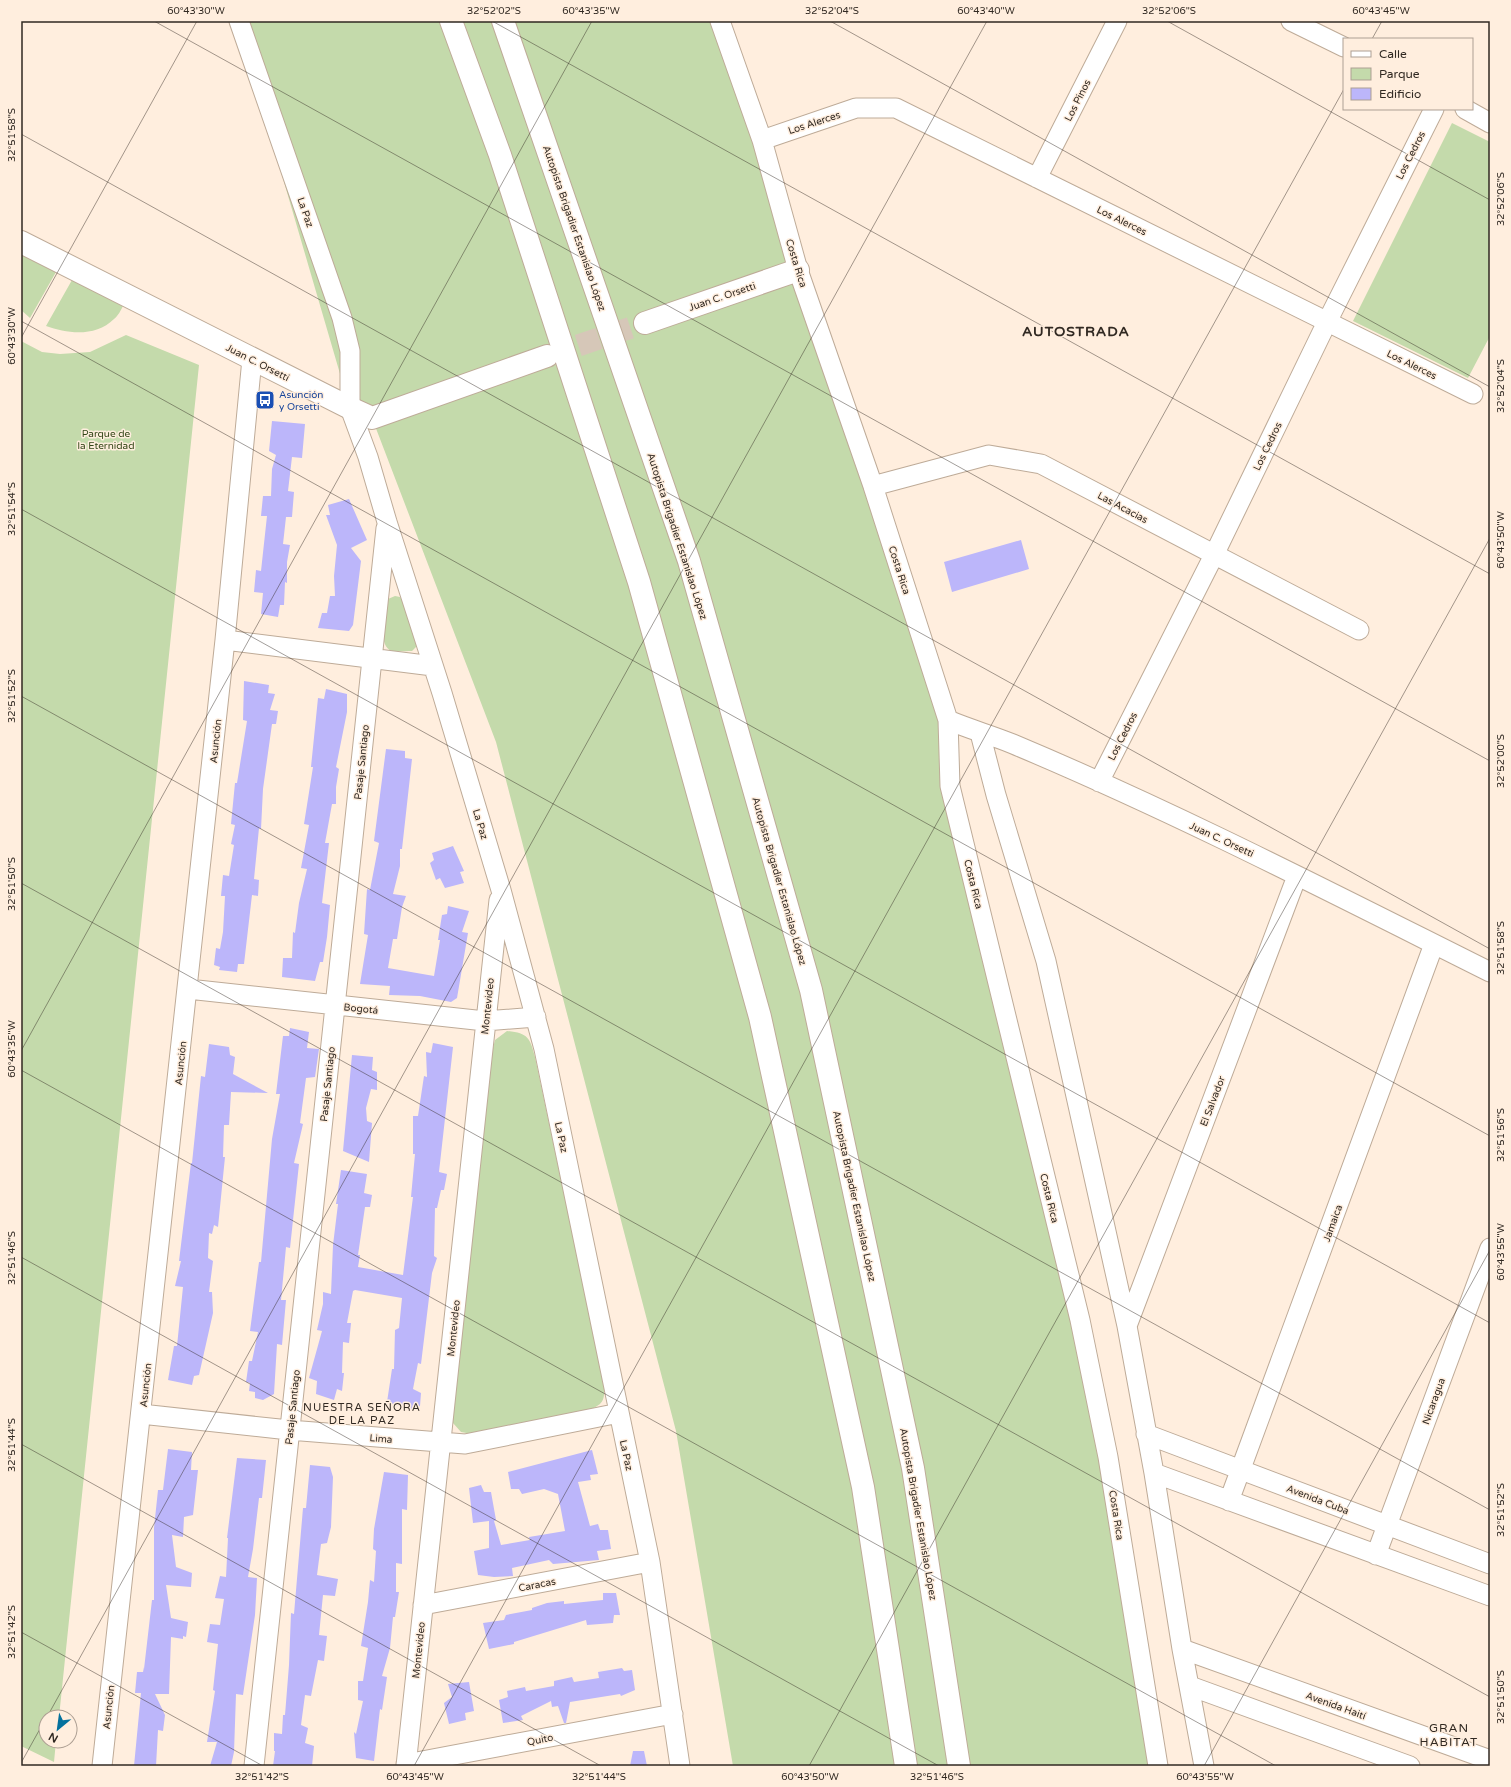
<svg xmlns="http://www.w3.org/2000/svg" width="1511" height="1787" font-family="'Varela Round',sans-serif">
<rect width="100%" height="100%" fill="#ffeede"/>
<path fill="#c4daab" d="M237 21H720L948 720 950 786 1080 1320 1158 1766H733L676 1431 496 742 372 418 350 408Z
M1452 123 1490 142V336L1468 378 1353 321Z
M21 254 56 272 30 318 21 310Z
M72 280 123 306C121 310 118 316 114 319 96 337 68 334 46 326Z
M126 335 199 365 59 1717H46V1741H56L54 1762 21 1746V341L42 352 60 354 90 352Z
M395 596 400 597 404 603 417 646 412 651C406 651 398 652 392 651 377 646 385 615 386 604L388 599Z
M507 1031C528 1033 530 1038 535 1057L604 1384C605 1402 603 1404 587 1411L472 1434 461 1432 453 1423V1409L491 1056 495 1040Z"/>
<path fill="#bcb6fa" d="M272 421 305 424 302 458 292 457 288 491 294 492 292 517H286L283 544 290 545 287 562V583L285 582 284 605H280L278 617 261 614 263 593 254 592 256 570 261 571 267 516H261L263 496H271L272 469 276 455 269 451Z
M349 499 367 540 351 548 361 561 353 625 349 631 318 628 322 613H327L330 596H335L334 576 337 545 326 515H330L328 505Z
M1021 540 1029 569 952 592 944 562Z
M244 681 269 685 268 693 275 694 270 710 278 711 276 724H272L263 789 261 829 259 828 254 879 259 880 258 896 252 895 244 964H238L237 972 219 970 220 967 214 965 216 948 220 949 223 932 225 896H221L223 875 229 876 234 845 231 844 235 825 231 824 235 783H237L247 721 243 720Z
M326 689 347 694V712L336 767 339 769 336 787V804H332L325 843H329L322 903 330 905 327 937 323 962H320L315 981 282 977 283 958H292L293 932 295 933 299 903 307 869 301 868 309 825 304 824 313 767H311L318 698 324 699Z
M386 749 405 751V758L412 759 402 849H400V866L393 894 406 896 402 907 397 939H393L388 968 434 976 440 940H438L442 915 447 914 448 906 469 911 462 932 468 933 457 998 451 1002 420 996 389 995 390 986 360 984 368 935 364 934 367 889 370 890 379 843 374 841Z
M453 846 464 871 460 872 464 883 445 888 440 878 436 880 430 863 434 860 432 853Z
M290 1028 309 1032 307 1048 319 1049 315 1077 306 1078 300 1123 303 1124 294 1163 299 1164 290 1248 286 1247 281 1300H286L282 1345 277 1344 274 1394 263 1400 255 1398V1392L249 1391 250 1383 246 1382 249 1361H252L258 1332 250 1331 259 1262H261L272 1139 280 1094H276L283 1036H289Z
M433 1043 453 1047 439 1172 447 1174 444 1190H441L437 1208H435L434 1256 437 1258 432 1273 421 1364 418 1363 413 1389 421 1393 420 1406 411 1410 387 1402 392 1369H394L395 1330 399 1328 402 1298 355 1290 353 1291 347 1323H351L349 1343 343 1342 342 1373H344L342 1391 337 1389 334 1400 316 1394 317 1381 309 1378 322 1331 317 1330 323 1304V1292L331 1294 333 1245 338 1204H336L341 1170 367 1174 364 1193 372 1195 370 1207H365L358 1255H360L358 1267 403 1275 413 1197H411L415 1154H413V1116H418L424 1076 427 1077 426 1052 431 1053Z
M209 1044 229 1047 230 1055 235 1057 233 1074 268 1093 231 1092 229 1125H224L223 1157H225L218 1227 214 1225 212 1234 209 1233 208 1258 213 1261 209 1292H212L213 1313 199 1375 194 1376 192 1385 168 1380 174 1346H177L183 1287 175 1286 181 1261H179L191 1163H192L201 1076 205 1077Z
M352 1055 373 1057 372 1070 377 1072V1090L371 1089 366 1108 367 1121 372 1123 369 1162 343 1151Z
M168 1449 192 1452 191 1470H198L193 1515 184 1517 183 1537 172 1535 176 1567 192 1573 191 1587 166 1585 171 1618 188 1622 186 1637 183 1636V1639L171 1637 169 1694H155L165 1715 163 1731 158 1730 156 1766H134L141 1693H135L137 1672H143L144 1667V1669L152 1600H154V1528L158 1490H163Z
M592 1450 598 1474 590 1475 591 1480 578 1482 590 1526 598 1524 600 1530H608L611 1549 597 1551 599 1560 553 1564 549 1560 512 1568 513 1576 494 1577 478 1575 474 1551 489 1548V1521L473 1523 469 1488 481 1485 484 1492H491L496 1520 494 1521 501 1545 530 1540 529 1537 565 1531 558 1494 544 1489 522 1494 519 1489H511L508 1472Z
M237 1458 266 1460 262 1498H259L253 1549 248 1577 257 1578 255 1615 243 1695 236 1694 234 1752 231 1766H210L217 1742H207L215 1691 213 1690 218 1644 207 1642 210 1624 220 1625 224 1599 215 1598 220 1576 226 1577 228 1538H227Z
M310 1465 330 1467 333 1477 331 1527 327 1543 321 1544 317 1575 338 1579 335 1596 323 1595 319 1635 327 1636 324 1661 318 1660 311 1696 305 1695 301 1725 308 1728 305 1743 314 1746 312 1766H273L275 1751H274V1733L282 1734 283 1715H285L289 1665 291 1613 294 1614 303 1508H306Z
M384 1472 408 1475 407 1510 402 1509V1564L396 1563V1592H399L395 1617H393L390 1648 382 1676 387 1677 382 1710 380 1709 374 1761 356 1758 354 1732 356 1734 363 1701 358 1700V1681H363L368 1648 361 1646 368 1602 370 1580 374 1582 376 1551 373 1549 374 1529Z
M603 1593H616L620 1615H614L613 1623 587 1625 586 1620 514 1642V1644L489 1649 483 1623 504 1620 506 1615 532 1610V1608L547 1603 564 1601V1604L603 1600Z
M622 1668 624 1671 632 1670 635 1690 621 1696 620 1694 570 1702 566 1723H564L558 1706 552 1707 551 1701 521 1716 523 1720 503 1723 499 1700 508 1697 507 1691 525 1687 526 1691 554 1686V1681L572 1677 574 1682 599 1678 598 1672Z
M469 1682 474 1711 465 1713 466 1720 449 1724 444 1703 452 1697 448 1684Z
M633 1751H644L647 1766H630Z"/>
<g fill="none" stroke-linecap="round" stroke-linejoin="round">
<path stroke="#d6c7b8" stroke-width="22" stroke-dasharray="22 11" stroke-linecap="butt" d="M547 356 645 323"/>
<g stroke="#beab98" stroke-width="21">
<path id="minor" d="M239 21 342 318 350 351V408L368 457 387 522 442 693 501 890 544 1049 650 1562 680 1766
M720 21 762 140 798 270 873 486 948 720 950 786 1080 1320 1108 1457 1158 1766
M1291 21 1344 47
M1465 109 1490 123
M762 140 856 108H896L1473 394
M1037 178 1117 21
M873 486 989 455 1041 464 1359 630
M225 640 433 666
M948 720C969 729 991 735 1013 744 1175 812 1332 893 1490 972
M980 733 996 795 1046 961 1127 1326 1154 1473 1182 1649 1204 1766
M1099 782 1214 555 1327 322 1434 109
M188 989 485 1021 536 1017
M1127 1326 1297 876
M141 1414 289 1430 465 1444 619 1413
M1146 1434 1490 1564
M1154 1473 1490 1596
M1229 1501 1434 944
M1376 1555 1490 1248
M423 1605 650 1562
M1182 1649 1490 1760
M1190 1686 1410 1766
M406 1764 673 1714
M102 1766 225 640 252 359
M254 1766 386 528
M406 1766 499 900"/>
</g>
<g stroke="#beab98" stroke-width="24">
<path id="tertiary" d="M21 242 350 408 372 418 547 356
M645 323 798 270"/>
</g>
<g stroke="#beab98" stroke-width="24">
<path id="motorway" d="M451 21 500 155 639 582 760 1017 863 1487 906 1766
M503 21 689 561 811 990 913 1468 959 1766"/>
</g>
<use href="#minor" stroke="#fff" stroke-width="19"/>
<use href="#tertiary" stroke="#fff" stroke-width="22"/>
<use href="#motorway" stroke="#fff" stroke-width="22"/>
</g>
<path fill="none" stroke="#312922" stroke-width="1" stroke-opacity="0.45" d="M154 21 1490 761M492 21 1490 574M830 21 1490 387M1167 21 1490 200M1372 39 1382 21M21 134 1490 949M21 321 1490 1136M21 338 197 21M21 509 1490 1323M21 696 1490 1510M21 883 1490 1697M21 1051 592 21M21 1070 1276 1766M21 1257 939 1766M21 1444 601 1766M21 1632 263 1766M47 1717 987 21M21 1763 46 1718M414 1766 1344 89M809 1766 1490 538M1204 1766 1490 1250"/>
<defs>
<g id="bus-square" transform="scale(1)"><rect x="-9" y="-9" width="18" height="18" rx="4" fill="#1a4fb4" stroke="#ffeede"/><path d="M-5-6H5V4H4V6H2V4H-2V6H-4V4H-5ZM-3.5-4V0h7V-4ZM-3.5 1.2v1.5H-2V1.2ZM2 1.2v1.5H3.5V1.2Z" fill="#fff"/></g>
</defs>
<g fill-rule="evenodd">
<use href="#bus-square" x="265" y="400"/>
</g>
<g text-anchor="middle" stroke-width="3" stroke-linejoin="round" paint-order="stroke">
<g font-size="10" fill="#312922" stroke="#ffeede">
<text transform="translate(1077 100) rotate(-63)" y="4">Los Pinos</text>
<text transform="translate(814 122) rotate(-18)" y="4">Los Alerces</text>
<text transform="translate(1410 155) rotate(-63)" y="4">Los Cedros</text>
<text transform="translate(306 212) rotate(71)" y="4">La Paz</text>
<text transform="translate(1122 220) rotate(26)" y="4">Los Alerces</text>
<text transform="translate(575 228) rotate(71)" y="4">Autopista Brigadier Estanislao López</text>
<text transform="translate(797 263) rotate(73)" y="4">Costa Rica</text>
<text transform="translate(722 296) rotate(-19)" y="4">Juan C. Orsetti</text>
<text transform="translate(258 362) rotate(27)" y="4">Juan C. Orsetti</text>
<text transform="translate(1412 364) rotate(26)" y="4">Los Alerces</text>
<text transform="translate(1267 446) rotate(-64)" y="4">Los Cedros</text>
<text transform="translate(1123 507) rotate(28)" y="4">Las Acacias</text>
<text transform="translate(678 536) rotate(72)" y="4">Autopista Brigadier Estanislao López</text>
<text transform="translate(900 570) rotate(72)" y="4">Costa Rica</text>
<text transform="translate(1122 736) rotate(-63)" y="4">Los Cedros</text>
<text transform="translate(215 741) rotate(-84)" y="4">Asunción</text>
<text transform="translate(361 762) rotate(-84)" y="4">Pasaje Santiago</text>
<text transform="translate(481 824) rotate(73)" y="4">La Paz</text>
<text transform="translate(1222 839) rotate(25)" y="4">Juan C. Orsetti</text>
<text transform="translate(780 881) rotate(74)" y="4">Autopista Brigadier Estanislao López</text>
<text transform="translate(974 884) rotate(76)" y="4">Costa Rica</text>
<text transform="translate(487 1006) rotate(-84)" y="4">Montevideo</text>
<text transform="translate(361 1008) rotate(6)" y="4">Bogotá</text>
<text transform="translate(180 1063) rotate(-84)" y="4">Asunción</text>
<text transform="translate(327 1084) rotate(-84)" y="4">Pasaje Santiago</text>
<text transform="translate(1212 1101) rotate(-69)" y="4">El Salvador</text>
<text transform="translate(562 1137) rotate(78)" y="4">La Paz</text>
<text transform="translate(855 1196) rotate(78)" y="4">Autopista Brigadier Estanislao López</text>
<text transform="translate(1050 1198) rotate(76)" y="4">Costa Rica</text>
<text transform="translate(1332 1223) rotate(-70)" y="4">Jamaica</text>
<text transform="translate(453 1328) rotate(-84)" y="4">Montevideo</text>
<text transform="translate(145 1385) rotate(-84)" y="4">Asunción</text>
<text transform="translate(1433 1401) rotate(-70)" y="4">Nicaragua</text>
<text transform="translate(292 1407) rotate(-84)" y="4">Pasaje Santiago</text>
<text transform="translate(381 1438) rotate(5)" y="4">Lima</text>
<text transform="translate(627 1455) rotate(78)" y="4">La Paz</text>
<text transform="translate(1318 1499) rotate(21)" y="4">Avenida Cuba</text>
<text transform="translate(919 1514) rotate(80)" y="4">Autopista Brigadier Estanislao López</text>
<text transform="translate(1117 1515) rotate(81)" y="4">Costa Rica</text>
<text transform="translate(537 1584) rotate(-11)" y="4">Caracas</text>
<text transform="translate(418 1650) rotate(-84)" y="4">Montevideo</text>
<text transform="translate(1336 1705) rotate(20)" y="4">Avenida Haití</text>
<text transform="translate(108 1707) rotate(-84)" y="4">Asunción</text>
<text transform="translate(540 1739) rotate(-11)" y="4">Quito</text>
</g>
<g font-size="10" fill="#164399" stroke="#ffeede" text-anchor="start">
<text x="279" y="398">Asunción<tspan x="279" dy="12">y Orsetti</tspan></text>
</g>
<g font-size="10" fill="#334617" stroke="#ffeede">
<text x="106" y="437">Parque de<tspan x="106" dy="12">la Eternidad</tspan></text>
</g>
<g font-size="11" letter-spacing="1" fill="#312922" stroke="#ffeede">
<text x="362" y="1411">NUESTRA SEÑORA<tspan x="362" dy="13">DE LA PAZ</tspan></text>
</g>
<g font-size="12" letter-spacing="1" fill="#312922" stroke="#ffeede">
<text x="1449" y="1732">GRAN<tspan x="1449" dy="14">HABITAT</tspan></text>
</g>
<g font-size="14" font-weight="bold" letter-spacing="1" fill="#312922" stroke="#ffeede">
<text x="1076" y="336">AUTOSTRADA</text>
</g>
</g>
<rect width="1511" height="1787" fill="none" stroke="#ffeede" stroke-width="44"/>
<rect x="1343" y="38" width="130" height="72" fill="#ffeede" stroke="#ad9f93"/>
<rect x="1351" y="51" width="20" height="6" fill="#ffffff" stroke="#ad9f93"/>
<text x="1379" y="58" font-size="12" fill="#312922">Calle</text>
<rect x="1351" y="68" width="20" height="12" fill="#c4daab" stroke="#ad9f93"/>
<text x="1379" y="78" font-size="12" fill="#312922">Parque</text>
<rect x="1351" y="88" width="20" height="12" fill="#bcb6fa" stroke="#ad9f93"/>
<text x="1379" y="98" font-size="12" fill="#312922">Edificio</text>
<g transform="translate(58 1729) rotate(209)"><circle r="19" fill="#ffeede" stroke="#ad9f93"/>
<path d="M0-3L7 15L0 10L-7 15Z" fill="#04719d"/>
<text y="-6" font-size="11" font-weight="bold" text-anchor="middle" fill="#312922">N</text>
</g>
<rect x="22" y="22" width="1467" height="1743" fill="none" stroke="#312922" stroke-width="1.5"/>
<g font-size="10" text-anchor="middle" fill="#312922">
<text x="196" y="14">60°43'30"W</text>
<text x="494" y="14">32°52'02"S</text>
<text x="591" y="14">60°43'35"W</text>
<text x="832" y="14">32°52'04"S</text>
<text x="986" y="14">60°43'40"W</text>
<text x="1169" y="14">32°52'06"S</text>
<text x="1381" y="14">60°43'45"W</text>
<text transform="translate(11 135) rotate(-90)" y="4">32°51'58"S</text>
<text transform="translate(1500 199) rotate(-90)" y="4">32°52'06"S</text>
<text transform="translate(11 336) rotate(-90)" y="4">60°43'30"W</text>
<text transform="translate(1500 386) rotate(-90)" y="4">32°52'04"S</text>
<text transform="translate(11 509) rotate(-90)" y="4">32°51'54"S</text>
<text transform="translate(1500 540) rotate(-90)" y="4">60°43'50"W</text>
<text transform="translate(11 696) rotate(-90)" y="4">32°51'52"S</text>
<text transform="translate(1500 761) rotate(-90)" y="4">32°52'00"S</text>
<text transform="translate(11 884) rotate(-90)" y="4">32°51'50"S</text>
<text transform="translate(1500 948) rotate(-90)" y="4">32°51'58"S</text>
<text transform="translate(11 1049) rotate(-90)" y="4">60°43'35"W</text>
<text transform="translate(1500 1135) rotate(-90)" y="4">32°51'56"S</text>
<text transform="translate(1500 1252) rotate(-90)" y="4">60°43'55"W</text>
<text transform="translate(11 1258) rotate(-90)" y="4">32°51'46"S</text>
<text transform="translate(11 1445) rotate(-90)" y="4">32°51'44"S</text>
<text transform="translate(1500 1510) rotate(-90)" y="4">32°51'52"S</text>
<text transform="translate(11 1632) rotate(-90)" y="4">32°51'42"S</text>
<text transform="translate(1500 1697) rotate(-90)" y="4">32°51'50"S</text>
<text x="262" y="1780">32°51'42"S</text>
<text x="415" y="1780">60°43'45"W</text>
<text x="599" y="1780">32°51'44"S</text>
<text x="810" y="1780">60°43'50"W</text>
<text x="937" y="1780">32°51'46"S</text>
<text x="1205" y="1780">60°43'55"W</text>
</g>
</svg>
